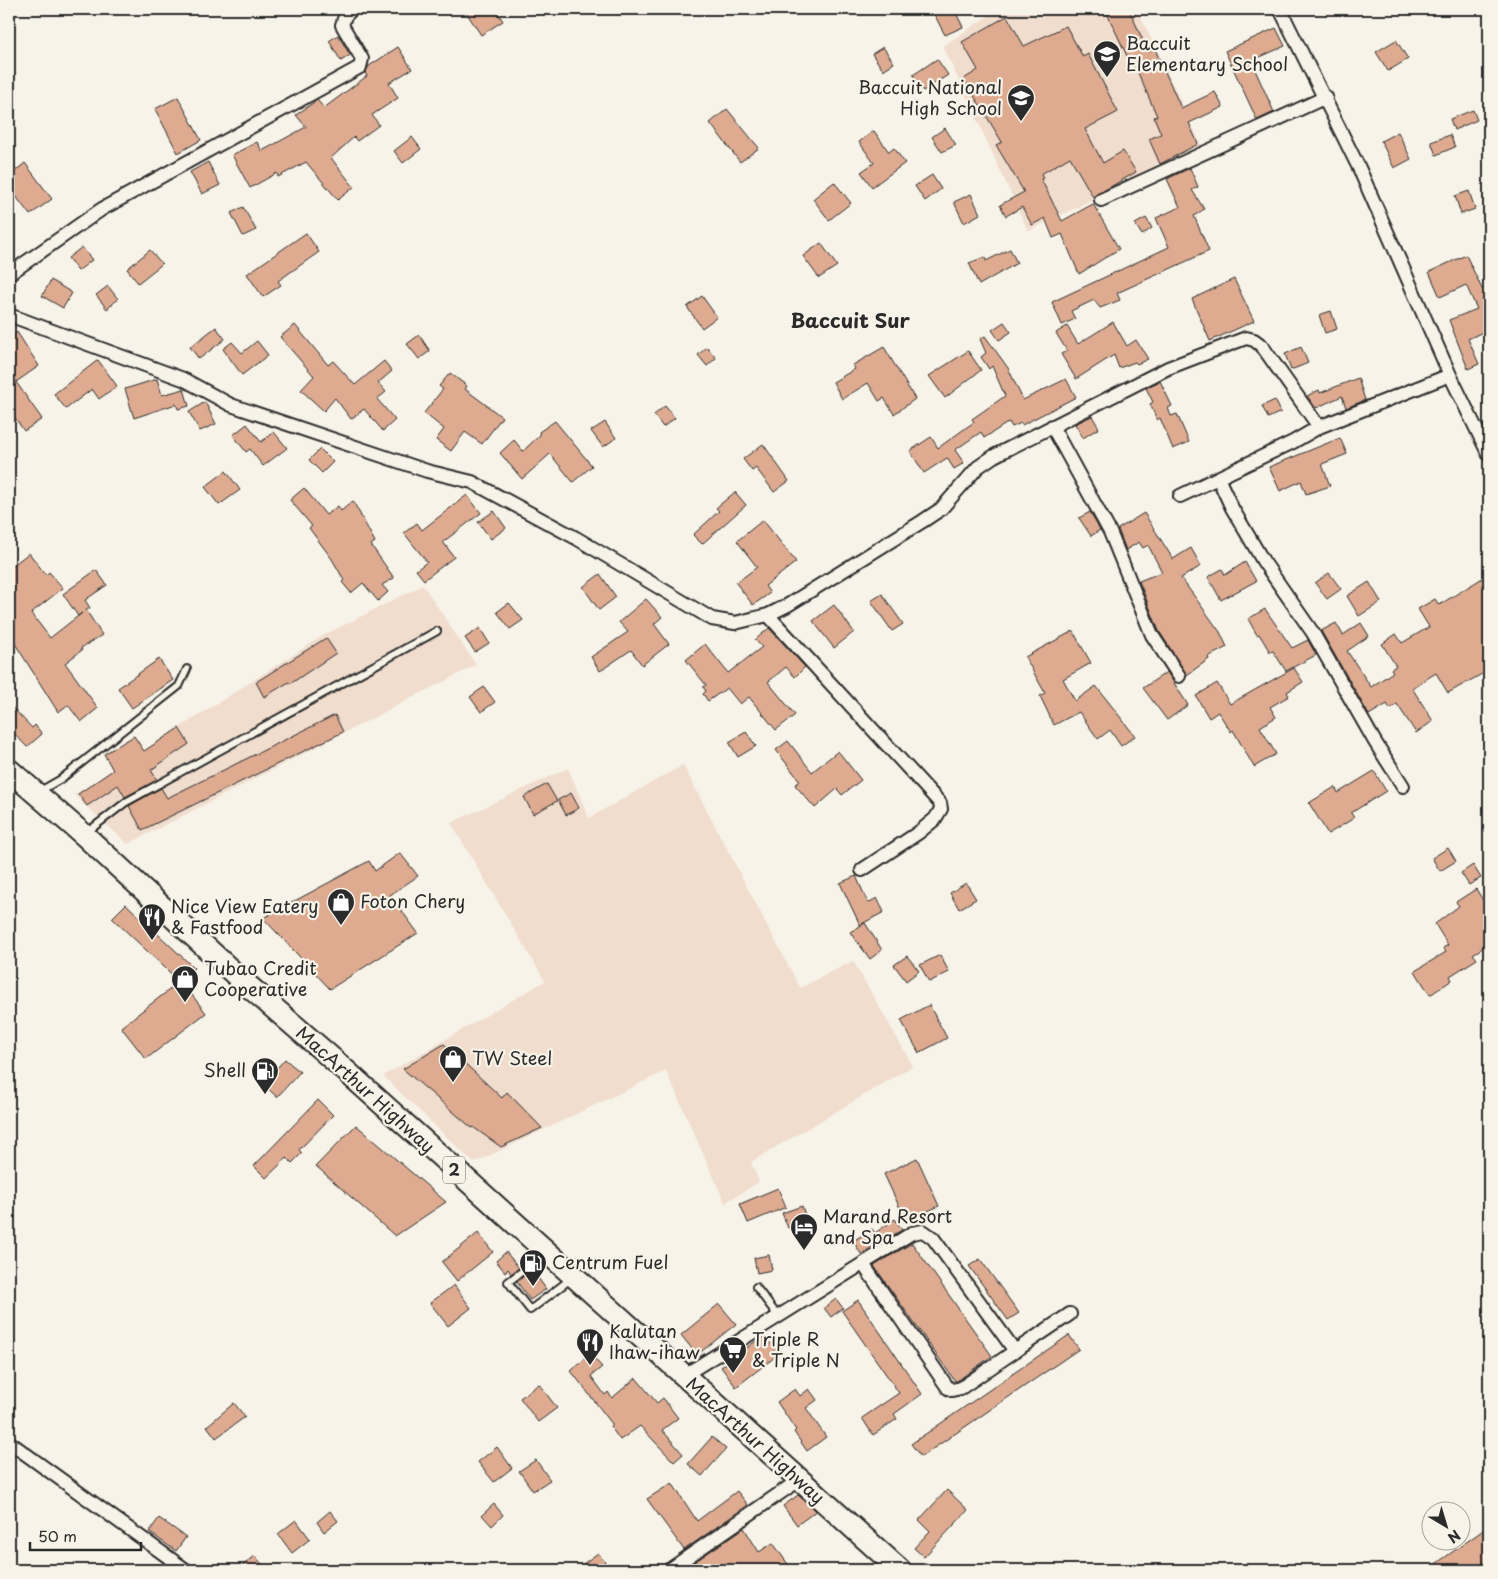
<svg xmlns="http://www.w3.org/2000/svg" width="1498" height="1579" font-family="'Playpen Sans',sans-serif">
<rect width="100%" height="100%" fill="#f7f3e8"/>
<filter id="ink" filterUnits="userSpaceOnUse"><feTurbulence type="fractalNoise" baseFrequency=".02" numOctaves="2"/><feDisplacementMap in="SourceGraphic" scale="10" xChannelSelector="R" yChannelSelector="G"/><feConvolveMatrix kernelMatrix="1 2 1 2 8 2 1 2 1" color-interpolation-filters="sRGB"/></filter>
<g filter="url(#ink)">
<path fill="#f0ddce" d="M999 9H1137L1202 147 1028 231 943 46Z
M423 585 476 665 128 844 74 795 324 635Z
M683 765 800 988 853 961 913 1066 751 1162 759 1182 725 1203 666 1071 474 1163 383 1076 545 981 451 823 568 768 589 818Z"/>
<path fill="#deab91" stroke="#2b2b2b" d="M464 9H495L503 21 481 35Z
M945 9H954L963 27 945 35 934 14Z
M1105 9H1129L1148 52 1155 49 1181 108 1215 92 1223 107 1189 123 1198 144 1160 164 1149 139 1161 134 1154 117 1157 116 1131 57 1128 58Z
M1007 16 1024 46 1066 26 1083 57 1088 54 1118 112 1085 129 1103 163 1123 151 1136 172 1093 197 1070 157 1041 174 1043 178 1041 179 1062 221 1093 204 1119 249 1079 274 1062 234 1053 238 1045 218 1032 225 1022 207 1006 216 1000 205 1024 192 996 145 1002 142 964 79 978 70 962 42Z
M1276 28 1285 46 1251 61 1274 112 1257 120 1225 51Z
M338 35 350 55 341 61 329 41Z
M1396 40 1408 59 1388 71 1376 52Z
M398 47 412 69 389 83 398 98 372 115 379 125 357 141 354 137 331 158 354 187 338 200 306 162 278 177 277 173 250 188 232 155 257 142 262 151 306 127 296 115 317 100 324 108 367 76 365 73 369 66Z
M883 47 894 63 883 70 872 54Z
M937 59 948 75 923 91 913 75Z
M178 97 201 140 178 153 155 109Z
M727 109 759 148 740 162 710 123Z
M1473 110 1477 120 1454 130 1450 119Z
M945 128 956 145 942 152 932 137Z
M874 131 889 152 894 148 905 163 872 187 861 172 874 163 859 142Z
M1398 132 1411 159 1394 168 1381 141Z
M1450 135 1455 147 1436 155 1431 142Z
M412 137 421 149 403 163 394 151Z
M208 162 220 185 202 194 190 172Z
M25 163 52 199 30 215 9 187V176Z
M1190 168 1198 187 1192 190 1204 209 1194 216 1209 251 1117 293 1120 300 1100 308 1094 300 1071 311 1075 319 1062 325 1052 302 1169 247 1156 218 1180 207 1167 179Z
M932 175 941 189 925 201 915 186Z
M834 182 851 203 829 220 813 199Z
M1469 191 1475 209 1461 214 1455 196Z
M971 194 980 214 964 223 954 202Z
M243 207 256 230 243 236 231 213Z
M1146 218 1152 228 1142 235 1135 224Z
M306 233 319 252 278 281 281 285 263 297 247 274Z
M821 243 837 266 819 278 803 256Z
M82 247 92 260 78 271 68 258Z
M1010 249 1017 263 979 285 969 263 985 257 986 261Z
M150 250 162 264 138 283 127 269Z
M1466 255 1482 289 1489 286V335L1487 330 1468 339 1479 364 1468 369 1449 320 1477 309 1466 285 1440 297 1429 272Z
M1234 279 1254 321 1210 341 1192 299Z
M51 280 72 293 63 308 42 296Z
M108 286 118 299 107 309 96 295Z
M702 296 717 317 702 328 687 307Z
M1331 311 1337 329 1325 333 1319 315Z
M1004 322 1011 332 999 340 992 330Z
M1113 322 1127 346 1136 340 1148 359 1137 364 1135 362 1119 368 1114 355 1076 379 1061 354 1067 351 1056 333 1067 326 1078 344Z
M295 325 328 365 333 361 355 385 384 361 392 371 378 383 386 392 377 399 395 420 383 431 364 409 351 419 335 398 324 411 301 390 314 376 280 337Z
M216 327 225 339 199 359 190 347Z
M17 332 39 366 16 382 42 419 24 431 9 409V338Z
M419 335 430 351 419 359 407 344Z
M985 336 1008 368 1023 400 1066 379 1076 397 1022 425 1021 423 1012 427 1009 422 984 438 981 432 955 450 964 463 954 469 947 458 924 473 910 451 931 437 938 448 974 422 972 419 1005 396 992 366 989 369 981 357 986 353 980 339Z
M257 341 268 355 242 375 223 349 232 342 242 353Z
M707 347 716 358 707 366 698 355Z
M884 347 915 399 894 414 884 398 879 401 868 383 842 399 833 382 855 369 853 365Z
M1301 347 1308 363 1291 370 1285 354Z
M968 351 981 370 945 398 929 376Z
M98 360 117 386 99 399 92 389 66 409 54 394Z
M450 373 467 386 465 389 502 417 482 444 465 432 451 451 436 440 444 429 424 413 443 389 439 386Z
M1358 378 1365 400 1346 408 1342 396 1316 408 1307 396 1319 390 1320 393Z
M157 379 162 395 184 389 189 406 178 409 176 404 134 418 125 389Z
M1160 381 1172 406 1168 408 1171 416 1177 414 1189 442 1173 449 1160 418 1157 420 1150 404 1153 402 1146 388Z
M1275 400 1281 412 1268 418 1262 406Z
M205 402 216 424 200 431 189 412Z
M665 406 675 418 663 427 654 415Z
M1092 416 1099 428 1083 438 1075 424Z
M555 421 592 466 573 482 550 454 522 479 500 453 514 440 523 451 540 435 539 432Z
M605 422 616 438 603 447 591 431Z
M247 424 261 442 274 432 287 448 263 466 250 449 246 452 233 435Z
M1340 438 1347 454 1322 464 1330 486 1306 494 1301 481 1280 491 1269 467Z
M763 444 789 481 774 492 756 468 752 471 743 459Z
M320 449 333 462 322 473 309 460Z
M226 471 240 490 219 505 205 487Z
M304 488 326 515 338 506 341 511 353 501 375 542 371 545 394 578 382 585 388 592 378 601 363 583 351 593 342 582 344 580 332 559 309 528 312 526 290 500Z
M735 492 746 505 702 544 693 535 719 511 716 508Z
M467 495 481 513 443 542 454 557 424 580 416 570 427 562 404 533 417 523 422 530Z
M494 511 506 528 491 539 478 522Z
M1090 512 1100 530 1091 536 1079 518Z
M1144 513 1173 559 1191 548 1201 566 1181 578 1220 632 1227 647 1208 657 1209 659 1187 675 1159 631 1139 581 1162 572 1148 545 1143 548 1139 542 1126 550 1118 529Z
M763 520 796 562 765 586 770 593 753 605 736 583 757 567 737 541Z
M29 553 46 575 49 572 63 588 31 613 50 638 82 613 78 616 63 594 96 570 107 585 85 600 90 608 86 610 102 635 81 648 82 650 65 663 98 708 81 722 68 705 58 712 9 634V568Z
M1245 562 1256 581 1221 600 1208 577 1222 569 1225 575Z
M1329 573 1341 589 1327 599 1315 583Z
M600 574 616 597 599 610 583 587Z
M1489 574V670L1448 693 1436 673 1412 688 1433 721 1416 733 1397 704 1390 709 1387 704 1369 715 1321 631 1336 623 1343 635 1361 623 1369 636 1347 651 1371 687 1393 672 1391 669 1396 666 1382 644 1396 634 1402 643 1429 627 1418 609 1435 599 1439 605Z
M1369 582 1381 602 1359 616 1347 596Z
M882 594 903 624 892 631 871 601Z
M646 599 662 617 654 624 669 644 642 665 631 650 600 671 591 657 628 632 619 622Z
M509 603 523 620 510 629 497 612Z
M834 605 854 632 834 648 813 621Z
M1265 609 1292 648 1308 640 1316 655 1286 671 1273 651 1270 652 1259 634 1257 635 1248 619Z
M480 628 489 643 475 652 465 638Z
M769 628 805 667 795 677 786 667 768 682 795 715 776 730 749 697 740 704 727 688 708 701 703 694 706 691 703 687 706 685 686 660 705 644 728 673 762 647 755 640Z
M1073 631 1091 663 1063 679 1075 701 1096 686 1135 736 1121 746 1110 730 1098 739 1079 712 1054 725 1040 696 1045 693 1025 657Z
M326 638 336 653 290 684 289 682 264 697 256 682Z
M159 659 173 680 132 708 118 688Z
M1294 668 1303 682 1287 692 1289 696 1270 707 1276 717 1260 727 1276 754 1254 767 1233 730 1231 732 1218 712 1209 718 1196 696 1217 683 1230 704Z
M1167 672 1188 705 1167 720 1143 688Z
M484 687 495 702 481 712 470 697Z
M9 704 32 728 35 725 42 734 27 747 9 728Z
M335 715 343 732 142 830 129 806 161 788 167 798Z
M179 728 189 744 151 770 157 780 125 797 118 785 87 806 78 794 113 770 104 754 134 736 144 751Z
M746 732 756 746 738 757 729 742Z
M788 741 812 772 838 751 861 780 842 795 837 789 815 808 795 785 800 781 776 750Z
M1374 771 1386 791 1351 813 1354 818 1328 834 1309 803 1335 787 1338 793Z
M547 784 557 801 533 814 524 797Z
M571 793 579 808 566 815 558 800Z
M1448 848 1456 861 1440 871 1432 858Z
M400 853 418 876 390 895 418 933 330 989 263 918 369 861 375 871Z
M1473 865 1481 878 1469 885 1461 873Z
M856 876 868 903 877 898 884 912 860 925 840 883Z
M966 883 976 899 959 909 950 893Z
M1476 889 1489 910V944L1473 954 1477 959 1450 976 1452 980 1430 995 1415 971 1446 952 1443 948 1448 945 1435 924 1459 906 1456 902Z
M126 904 194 968 180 982 112 918Z
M865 923 882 950 870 959 850 932Z
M940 955 949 972 929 982 920 965Z
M907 956 919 971 906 981 894 965Z
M181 981 206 1013 146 1059 121 1027Z
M929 1005 947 1038 919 1053 901 1020Z
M444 1044 502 1098 507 1092 542 1128 501 1147 473 1127 472 1128 403 1069Z
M285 1059 300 1072 277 1097 263 1084Z
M318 1100 333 1115 299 1150 302 1153 292 1163 287 1158 266 1178 254 1166Z
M356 1125 446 1202 395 1236 316 1166Z
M917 1158 939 1206 906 1221 884 1174Z
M778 1188 786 1207 748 1223 740 1204Z
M802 1206 807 1221 788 1228 782 1213Z
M895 1219 902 1230 861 1254 853 1241 872 1229 875 1233Z
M478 1233 493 1252 457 1281 442 1262Z
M912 1243 992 1356 957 1381H955L874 1266Z
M506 1252 519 1268 511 1274 508 1269 505 1272 496 1261Z
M769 1255 772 1270 757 1273 754 1258Z
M980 1259 1019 1313 1008 1320 969 1266Z
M525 1275 529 1279 536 1275 546 1289 530 1300 517 1282Z
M454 1285 471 1308 448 1326 430 1303Z
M836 1299 843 1308 831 1317 824 1308Z
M858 1300 922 1394 894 1414 897 1419 873 1435 862 1418 899 1393 842 1311Z
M719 1304 736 1324 697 1355 681 1335Z
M764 1335 779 1354 736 1387 721 1367Z
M1069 1335 1079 1349 921 1457 911 1444Z
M590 1354 602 1367 591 1376 605 1395 608 1392 612 1398 636 1378 657 1403 663 1398 678 1418 662 1430 683 1454 674 1462 640 1426 620 1440 610 1426 613 1425 571 1371Z
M539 1384 557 1408 538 1422 520 1398Z
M795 1389 800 1396 809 1389 817 1400 806 1408 826 1437 807 1451 794 1432 796 1430 777 1402Z
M234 1403 245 1417 216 1438 207 1426Z
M712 1437 726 1449 702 1476 688 1464Z
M497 1447 512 1468 494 1482 478 1462Z
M536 1460 550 1480 533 1491 519 1471Z
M672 1483 697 1521 737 1491 748 1505 684 1550 647 1499Z
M947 1490 968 1510 924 1557 914 1548 930 1531 919 1520Z
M798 1495 816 1511 797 1525 783 1506Z
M494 1504 503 1515 492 1526 482 1515Z
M330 1511 338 1521 324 1532 317 1522Z
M159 1518 186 1537 176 1551 149 1532Z
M296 1520 310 1539 292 1553 278 1534Z
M1489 1526V1560L1474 1570H1427Z
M744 1528 759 1552 773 1543 792 1570H699L693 1563Z
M598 1553 611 1570H575Z
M255 1556 267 1570H237Z"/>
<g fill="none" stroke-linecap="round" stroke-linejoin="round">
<g stroke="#2b2b2b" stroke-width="10">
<path id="service" d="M40 791 61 779 179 686 187 669
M86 833 126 802 437 631
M545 1254 508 1282 530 1310 572 1278
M756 1287 778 1316"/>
</g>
<g stroke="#2b2b2b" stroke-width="16">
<path id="minor" d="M1280 9 1359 168 1450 375 1489 455
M1101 200 1326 97
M9 274 102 209 360 67 362 59 342 25 345 16 352 9
M9 315 183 379 231 405 427 471 472 482 576 538 712 619 735 623 768 615 788 605 923 521 941 509 978 467 994 456 1168 368 1246 338 1254 340 1262 346 1319 427
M1052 426 1110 532 1152 635 1179 676
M1218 478 1232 508 1263 561 1313 633 1375 742 1403 786
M1180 496 1293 442 1319 427 1450 375
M768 615 940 803 941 809 935 819 918 833 862 870
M863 1264 948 1388 952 1390 961 1388 1015 1351
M683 1376 912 1233 923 1231 933 1238 1015 1351 1070 1314
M9 1442 186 1570
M669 1570 799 1480"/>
</g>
<g stroke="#2b2b2b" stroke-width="25">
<path id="trunk" d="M9 770 84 835 237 976 336 1062 900 1570"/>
</g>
<use href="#service" stroke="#f7f3e8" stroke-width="6"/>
<use href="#minor" stroke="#f7f3e8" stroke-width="12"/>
<use href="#trunk" stroke="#f7f3e8" stroke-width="21"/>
</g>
</g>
<defs>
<g id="school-pin" transform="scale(1.4375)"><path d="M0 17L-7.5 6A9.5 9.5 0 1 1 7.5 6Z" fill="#2b2b2b" stroke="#f7f3e8"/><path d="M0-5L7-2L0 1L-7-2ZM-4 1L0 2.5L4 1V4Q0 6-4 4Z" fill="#fff"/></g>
<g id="shop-pin" transform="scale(1.4375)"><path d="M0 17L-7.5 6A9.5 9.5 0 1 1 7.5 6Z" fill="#2b2b2b" stroke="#f7f3e8"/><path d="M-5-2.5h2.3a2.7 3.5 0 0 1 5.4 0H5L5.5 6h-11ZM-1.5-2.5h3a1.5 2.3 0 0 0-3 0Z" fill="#fff"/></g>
<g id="restaurant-pin" transform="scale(1.4375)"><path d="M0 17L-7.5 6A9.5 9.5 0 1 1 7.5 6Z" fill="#2b2b2b" stroke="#f7f3e8"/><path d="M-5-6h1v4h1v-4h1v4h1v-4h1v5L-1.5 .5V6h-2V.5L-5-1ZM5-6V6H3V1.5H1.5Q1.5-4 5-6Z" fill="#fff"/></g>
<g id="fuel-pin" transform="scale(1.4375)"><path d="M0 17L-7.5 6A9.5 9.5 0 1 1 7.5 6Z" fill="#2b2b2b" stroke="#f7f3e8"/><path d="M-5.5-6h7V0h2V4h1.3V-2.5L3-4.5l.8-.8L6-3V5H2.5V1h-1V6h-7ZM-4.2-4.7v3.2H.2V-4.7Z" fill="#fff"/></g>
<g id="hotel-pin" transform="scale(1.4375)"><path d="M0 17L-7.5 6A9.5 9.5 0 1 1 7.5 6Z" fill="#2b2b2b" stroke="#f7f3e8"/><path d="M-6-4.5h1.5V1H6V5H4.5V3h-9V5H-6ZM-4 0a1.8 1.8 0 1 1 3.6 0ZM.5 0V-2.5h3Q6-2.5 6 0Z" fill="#fff"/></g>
<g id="supermarket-pin" transform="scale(1.4375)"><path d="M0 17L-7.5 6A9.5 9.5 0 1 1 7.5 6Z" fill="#2b2b2b" stroke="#f7f3e8"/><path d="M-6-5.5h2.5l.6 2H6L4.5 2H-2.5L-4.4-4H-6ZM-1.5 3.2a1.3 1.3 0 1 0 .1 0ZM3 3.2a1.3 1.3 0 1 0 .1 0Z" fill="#fff"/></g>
</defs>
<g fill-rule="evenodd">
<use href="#school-pin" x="1107" y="54"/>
<use href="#school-pin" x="1021" y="98"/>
<use href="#shop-pin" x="341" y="902"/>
<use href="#restaurant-pin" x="152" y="917"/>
<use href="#shop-pin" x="185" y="979"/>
<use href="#shop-pin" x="453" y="1059"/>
<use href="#fuel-pin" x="265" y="1071"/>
<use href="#hotel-pin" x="804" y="1227"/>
<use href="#fuel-pin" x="533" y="1263"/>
<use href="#restaurant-pin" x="590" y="1342"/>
<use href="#supermarket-pin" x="733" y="1350"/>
</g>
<g text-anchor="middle" stroke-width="4.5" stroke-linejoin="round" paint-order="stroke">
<rect fill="#f7f3e8" stroke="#686764" stroke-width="1" x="443" y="1156.5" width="22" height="27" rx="4"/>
<g font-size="16" font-weight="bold" fill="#2b2b2b">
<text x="454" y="1176">2</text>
</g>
<g font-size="18" fill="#2b2b2b" stroke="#f7f3e8" text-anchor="start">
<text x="1126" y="50">Baccuit<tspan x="1126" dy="21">Elementary School</tspan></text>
<text x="1002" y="94" text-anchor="end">Baccuit National<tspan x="1002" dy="21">High School</tspan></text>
<text x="360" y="908">Foton Chery</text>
<text x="171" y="913">Nice View Eatery<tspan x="171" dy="21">&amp; Fastfood</tspan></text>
<text x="204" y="975">Tubao Credit<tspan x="204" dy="21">Cooperative</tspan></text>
<text x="472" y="1065">TW Steel</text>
<text x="246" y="1077" text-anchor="end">Shell</text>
<text x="823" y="1223">Marand Resort<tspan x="823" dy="21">and Spa</tspan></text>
<text x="552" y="1269">Centrum Fuel</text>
<text x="609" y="1338">Kalutan<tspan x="609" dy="21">Ihaw-ihaw</tspan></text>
<text x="752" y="1346">Triple R<tspan x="752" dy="21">&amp; Triple N</tspan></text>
</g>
<g font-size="18" fill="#2b2b2b" stroke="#f7f3e8">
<text transform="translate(365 1090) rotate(42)" y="6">MacArthur Highway</text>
<text transform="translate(755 1441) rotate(42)" y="6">MacArthur Highway</text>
</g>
<g font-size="20" font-weight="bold" fill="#2b2b2b" stroke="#f7f3e8">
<text x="850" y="328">Baccuit Sur</text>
</g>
</g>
<rect width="1498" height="1579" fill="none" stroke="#f7f3e8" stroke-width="30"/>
<rect x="15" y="15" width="1468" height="1549" fill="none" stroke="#2b2b2b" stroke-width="2" filter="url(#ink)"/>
<g transform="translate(1446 1526) rotate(142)"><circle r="24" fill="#f7f3e8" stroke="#a5a39c"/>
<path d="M0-4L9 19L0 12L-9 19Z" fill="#2b2b2b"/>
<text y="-8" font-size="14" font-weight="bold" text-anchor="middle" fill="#2b2b2b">N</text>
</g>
<path d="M30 1542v8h111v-8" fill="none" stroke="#2b2b2b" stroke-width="2.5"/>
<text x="38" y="1542" font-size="15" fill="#2b2b2b" stroke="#f7f3e8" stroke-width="4" paint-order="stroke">50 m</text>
</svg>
